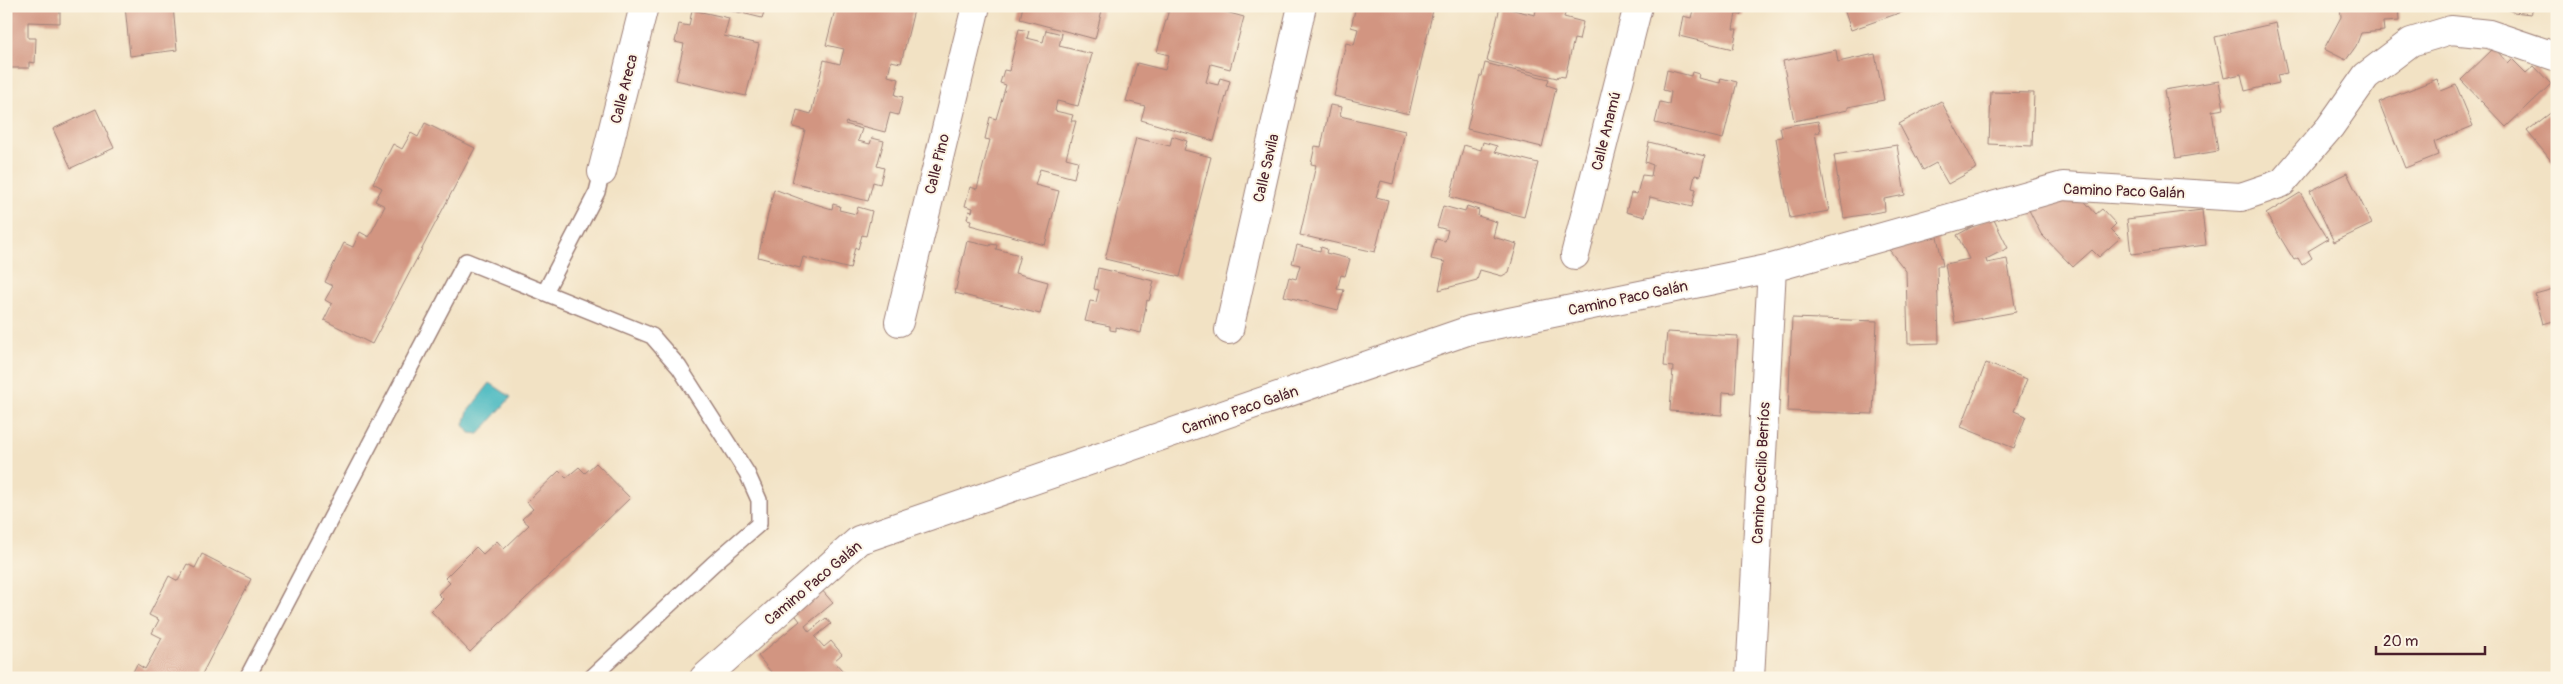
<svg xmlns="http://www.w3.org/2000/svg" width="2563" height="684" font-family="Pangolin,sans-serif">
<rect width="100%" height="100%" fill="#fcf5e5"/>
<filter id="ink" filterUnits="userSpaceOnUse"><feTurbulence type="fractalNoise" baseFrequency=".02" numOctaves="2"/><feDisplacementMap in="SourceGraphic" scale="10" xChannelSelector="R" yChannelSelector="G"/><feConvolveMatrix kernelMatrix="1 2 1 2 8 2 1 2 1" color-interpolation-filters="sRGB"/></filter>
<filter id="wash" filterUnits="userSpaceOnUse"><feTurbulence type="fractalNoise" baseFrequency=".0096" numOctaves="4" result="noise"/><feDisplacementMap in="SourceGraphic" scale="20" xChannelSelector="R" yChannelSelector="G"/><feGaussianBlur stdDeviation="1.12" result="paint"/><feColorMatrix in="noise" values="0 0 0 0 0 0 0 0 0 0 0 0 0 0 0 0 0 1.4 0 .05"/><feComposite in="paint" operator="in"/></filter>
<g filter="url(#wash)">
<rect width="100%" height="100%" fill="#f2e2c4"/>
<path fill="#4ab9c1" stroke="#4a6c76" d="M490 383 511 397 479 434 470 433 464 425 468 411Z"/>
<g id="blocks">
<path fill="#d29581" d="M6 6H60V23L28 22V38H36L35 63 29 62V68H6Z
M125 6H173L177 50 130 56Z
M713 6H766L762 18Z
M836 6H915L901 63 891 61 888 76 899 79 895 95 903 97 898 115 890 113 885 132 846 122 845 124 862 129 858 141 870 144 872 138 884 141 877 166 884 168 880 184 873 182 868 201 792 182 805 130 793 127 797 110 811 114 824 60 840 64 844 49 826 45Z
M1023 6H1103L1095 39 1020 19Z
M1170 6H1223L1222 11 1244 17 1230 69 1211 64 1206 82 1218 85 1220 78 1230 81 1214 141 1141 120 1145 106 1126 101 1137 63 1165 70 1169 55 1157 52Z
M1356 6H1434L1409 114 1334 96 1346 43 1354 45 1358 29 1351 27Z
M1537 6H1577L1576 11 1567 8 1564 17 1583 22 1579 40 1574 39 1565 77 1558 76 1557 78 1487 61 1500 7 1535 15Z
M1694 6H1743L1741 15 1736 14 1733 29H1737L1733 49 1679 36 1683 16 1691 18Z
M1843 6H1900L1902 12 1851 30Z
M2340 6H2398L2399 21 2383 22 2384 31 2361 33 2356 46 2346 60 2324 49 2341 17Z
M2501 6H2535L2531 14 2513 12Z
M692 10 729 18 724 36 759 44 746 96 676 80 684 44 675 42 679 24 689 26Z
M2276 23 2287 73 2277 75 2279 83 2245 91 2241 74 2224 78 2215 37Z
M1019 29 1029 31 1027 38 1043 42 1046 30 1062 34 1059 46 1092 54 1078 106 1057 101 1055 111 1073 115 1071 121H1076L1066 158 1078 161 1074 178 1040 169 1035 185 1059 191 1045 245 970 225 971 220 967 219 969 211 972 212 973 208 965 206 970 187 977 189 990 140 985 139 990 117 996 119 1006 85 1000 83 1004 70 1009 71Z
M2494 48 2508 63 2512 59 2526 73 2534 66 2551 84 2506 127 2461 80Z
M1836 50 1838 62 1875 54 1884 100 1848 107V110L1794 121 1783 61Z
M1485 63 1549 79 1547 85 1556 88 1542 147 1467 129 1480 76H1482Z
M1667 70 1691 76 1692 72 1699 74 1698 78 1720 83 1721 78 1737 82 1723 139 1655 123 1660 102 1669 104 1671 92 1663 90Z
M2437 79 2441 91 2456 85 2473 126 2434 142 2438 155 2405 168 2379 102Z
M2219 81 2224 109 2212 111 2218 151 2176 158 2164 90Z
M1991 92 2034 93 2032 146 1989 144Z
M1941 101 1977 168 1948 184 1936 163 1923 170 1899 124Z
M1330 105 1342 107 1340 116 1405 131 1393 184 1381 181 1376 197 1388 200 1375 252 1300 235 1316 165 1311 164 1315 146 1321 147Z
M2557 108V168L2527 131Z
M96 109 114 148 71 168 53 129Z
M1818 121 1820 132 1815 133 1829 211 1790 218 1776 138 1782 137 1780 127Z
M425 123 475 148 372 344 324 320 332 304 325 300 333 286 325 282 344 243 353 247 360 232 369 237 385 206 375 201 382 188 373 183 393 144 402 149 411 133 418 137Z
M1172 136 1187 141 1184 150 1211 157 1180 277 1105 259 1136 138 1170 146Z
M1483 142 1497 146 1495 152 1538 163 1524 217 1450 197 1464 145 1481 150Z
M1649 142 1705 156 1700 176 1695 175 1692 188 1696 189 1692 207 1650 197 1645 217 1626 212 1631 193 1637 194 1642 175 1651 176 1653 165 1645 162Z
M1897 145 1905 195 1884 199 1885 211 1844 218 1834 155Z
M2347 173 2372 224 2334 242 2310 191Z
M774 189 809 202 832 209 833 204 840 206 839 210 856 214 858 207 872 211 866 236 862 235 858 249 855 247 850 269 803 257 800 268 758 257Z
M2300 193 2328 239 2308 251 2312 258 2302 265 2298 258 2294 260 2266 214Z
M2080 196 2096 214 2102 209 2116 224 2111 229 2120 238 2099 257 2092 250 2073 267 2041 234 2027 206Z
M1443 206 1465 212 1467 206 1479 210 1478 216 1497 222 1493 237 1517 244 1509 272 1502 276 1480 270 1477 280 1439 290 1445 262 1431 259 1436 239 1445 241 1448 230 1437 227Z
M2202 210 2206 245 2131 254 2127 219Z
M1992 216 2008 248 1986 259 1987 263 2007 259 2016 312 1955 323 1945 264 1969 259 1957 235Z
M1937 236 1943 266H1937L1939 343 1908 344 1906 271 1886 246Z
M967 241 990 246 991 244 997 245 996 249 1020 255 1015 273 1048 282 1040 314 955 293Z
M1297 245 1320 251 1321 247 1327 249 1326 253 1350 259 1345 276 1341 275 1337 289 1344 290 1338 310 1284 296 1289 277 1296 279 1300 265 1292 263Z
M1098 268 1154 281 1149 301 1147 300 1141 333 1116 327V331L1110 330V326L1085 321 1090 301 1096 302 1099 290 1094 289Z
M2557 288V320L2543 324 2535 294Z
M1792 318 1877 321 1873 414 1788 411Z
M1667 332 1738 336 1735 393 1723 392 1722 415 1670 411 1673 367 1664 366Z
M1986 363 2027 379 2014 411 2026 416 2014 448 1961 427Z
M596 463 630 498 470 652 431 611 443 599 438 594 450 583 445 578 476 547 483 554 497 541 504 549 529 525 522 519 533 509 527 502 559 471 566 478 579 467 585 473Z
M202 554 251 579 200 678H130L137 664 145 669 162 638 152 633 159 620 149 615 169 576 178 581 187 564 195 568Z
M821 589 833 603 805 626 809 632 826 618 831 624 815 637 824 647 831 641 842 654 834 661 849 678H776L758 656 800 621 793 612Z"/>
</g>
</g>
<g filter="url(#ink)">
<use href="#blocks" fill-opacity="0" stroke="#9e8078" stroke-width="1"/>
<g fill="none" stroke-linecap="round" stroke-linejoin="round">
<g stroke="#9e8078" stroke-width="18">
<path id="lane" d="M545 292 597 192 602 172
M247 678 466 261 652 336 679 367 747 473 759 500V524L713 564 591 678"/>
</g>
<g stroke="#9e8078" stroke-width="30">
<path id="street" d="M602 172 644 6
M1575 255 1638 6
M899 322 976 6
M1229 330 1302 6
M704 678 859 540 1470 330 1772 268 2063 186 2241 197 2282 183 2330 127 2366 76 2411 42 2451 30 2489 34 2557 57
M1750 678 1772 268"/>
</g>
<use href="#lane" stroke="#fff" stroke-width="15"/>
<use href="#street" stroke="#fff" stroke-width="28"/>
</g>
</g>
<g text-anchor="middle" stroke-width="4" stroke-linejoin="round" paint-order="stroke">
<g font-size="15" fill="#4a1f2b" stroke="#fcf5e5">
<text transform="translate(624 89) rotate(-76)" y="5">Calle Areca</text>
<text transform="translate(1606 131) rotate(-76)" y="5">Calle Anamú</text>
<text transform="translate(937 164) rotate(-76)" y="5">Calle Pino</text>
<text transform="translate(1266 168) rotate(-77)" y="5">Calle Savila</text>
<text transform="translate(2124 191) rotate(2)" y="5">Camino Paco Galán</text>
<text transform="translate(1628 298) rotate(-12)" y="5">Camino Paco Galán</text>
<text transform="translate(1240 410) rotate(-19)" y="5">Camino Paco Galán</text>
<text transform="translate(1761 473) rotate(-87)" y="5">Camino Cecilio Berríos</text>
<text transform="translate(813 583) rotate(-40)" y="5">Camino Paco Galán</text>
</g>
</g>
<rect width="2563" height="684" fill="none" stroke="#fcf5e5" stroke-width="25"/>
<path d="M2376 646v8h109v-8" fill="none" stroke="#4a1f2b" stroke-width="2.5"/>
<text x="2383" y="646" font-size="15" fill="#4a1f2b" stroke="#fcf5e5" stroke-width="4" paint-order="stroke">20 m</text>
</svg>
